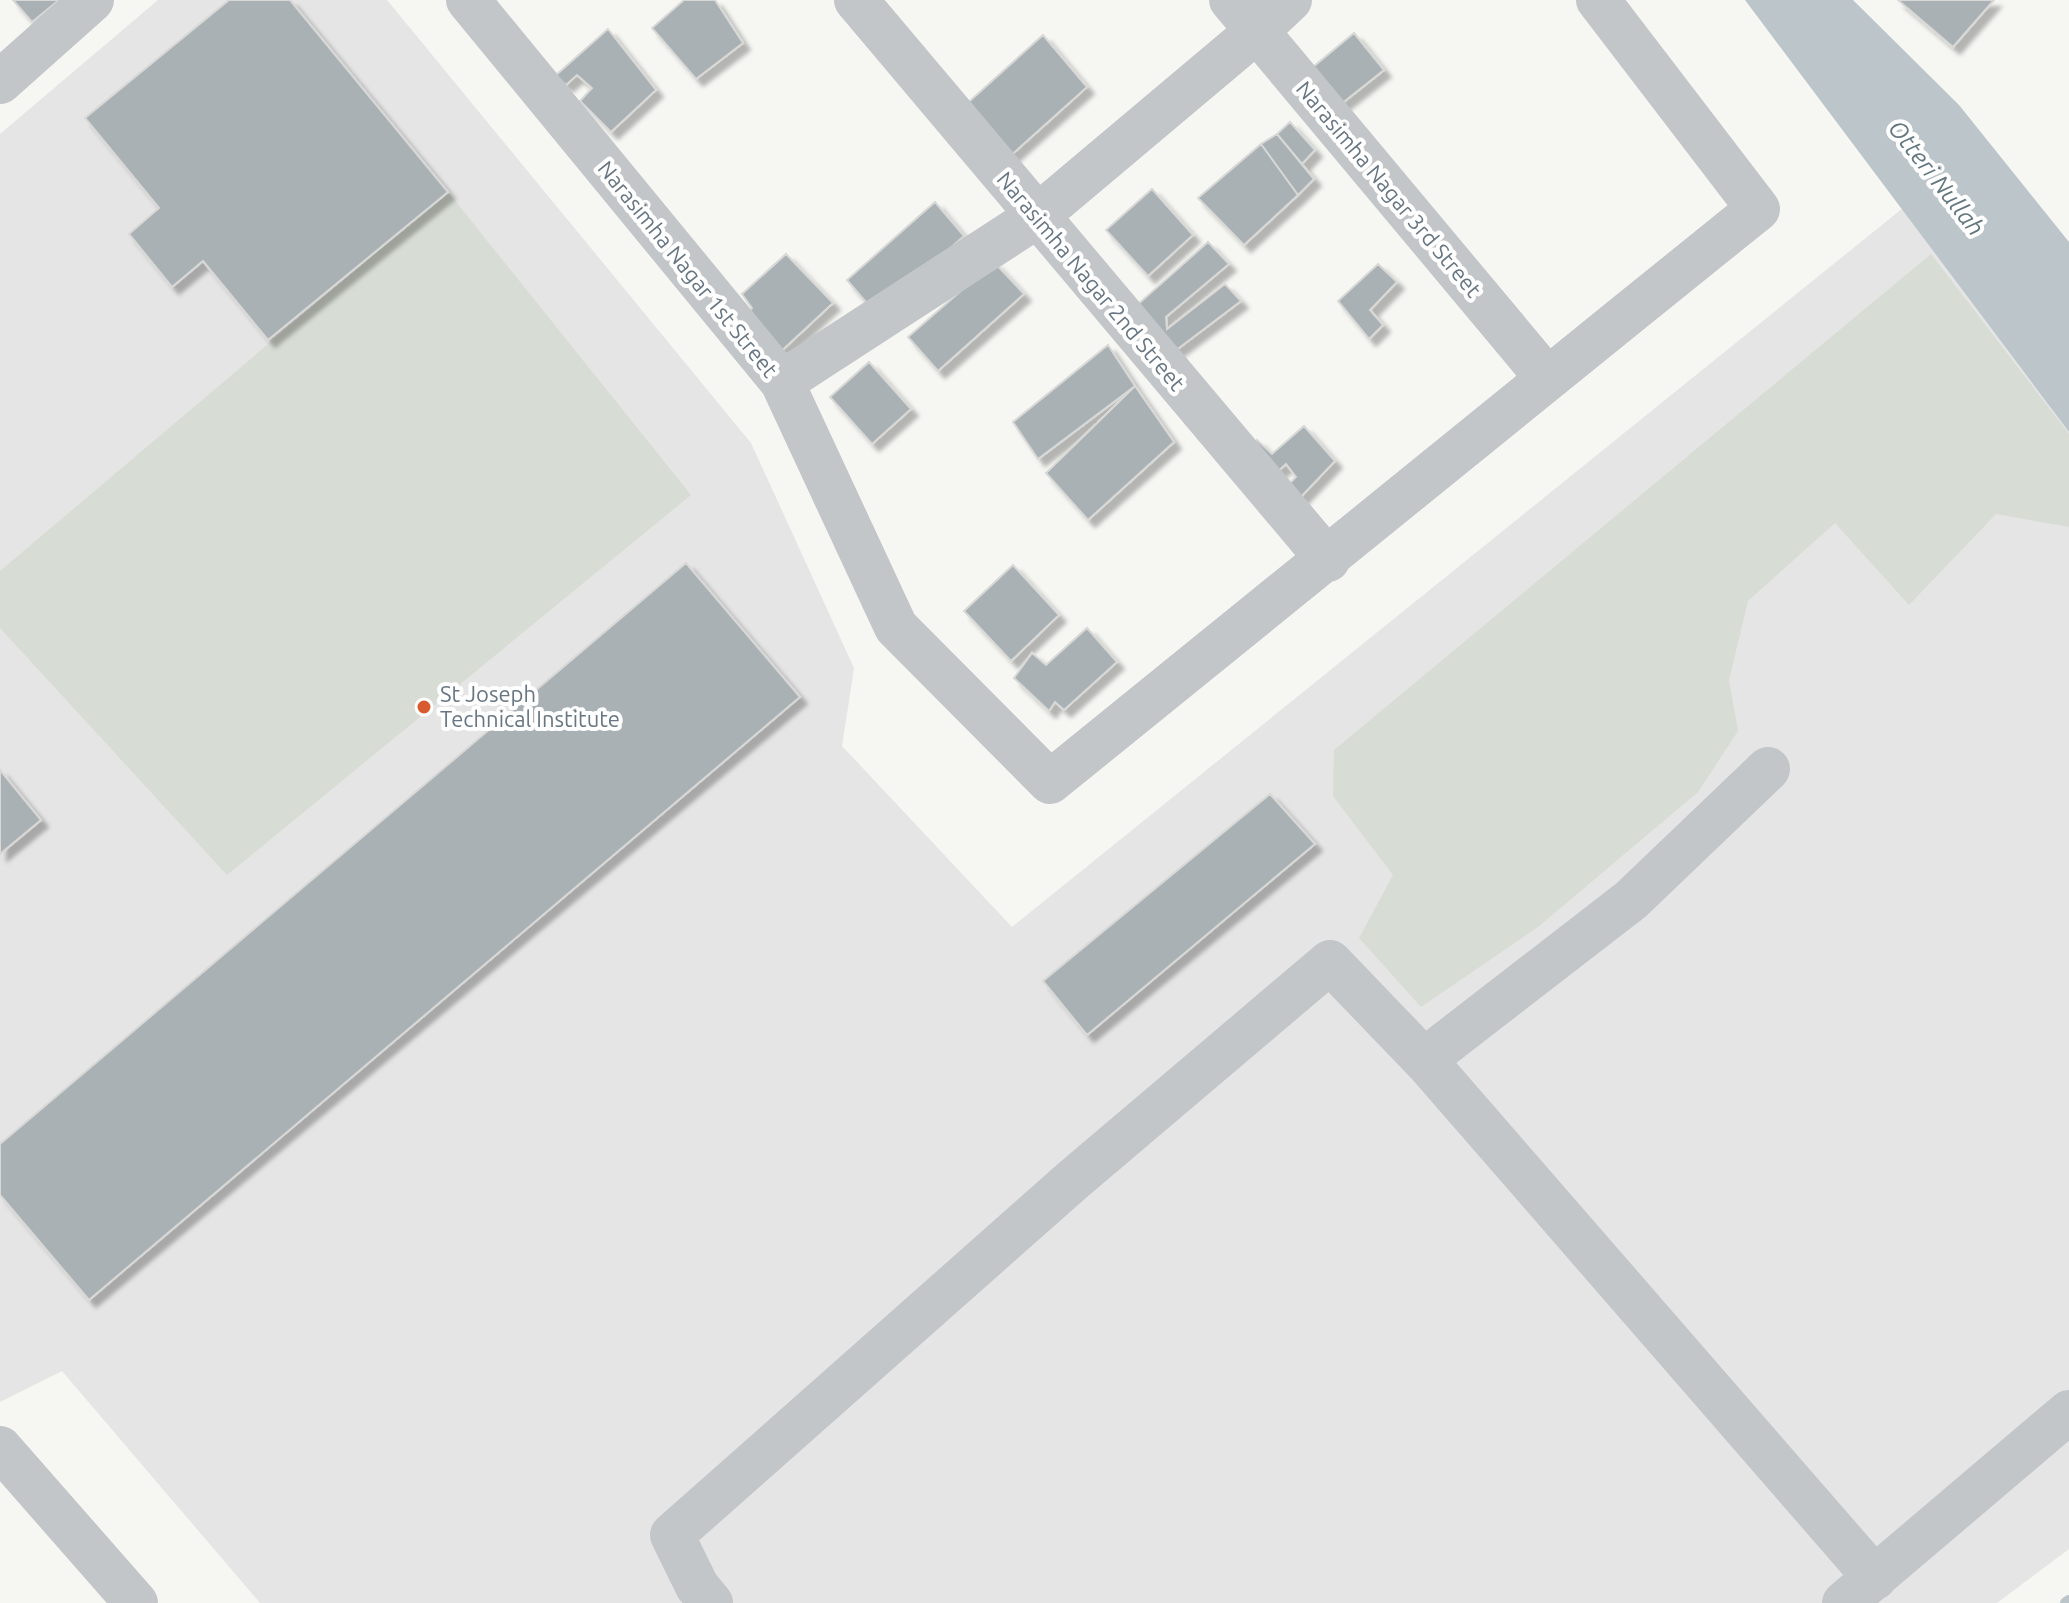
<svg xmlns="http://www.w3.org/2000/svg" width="2069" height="1603" font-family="Ubuntu,sans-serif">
<defs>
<filter id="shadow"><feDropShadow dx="7" dy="7" stdDeviation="2" flood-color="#0004"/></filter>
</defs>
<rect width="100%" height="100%" fill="#f6f6f3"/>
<path fill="#e4e5e4" d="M158 0H387L751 443 854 668 842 746 1012 927 1903 208 2069 432V1549L1997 1603H260L62 1371 0 1402V134Z"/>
<path fill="#d7ddd4" d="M448 192 691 495 227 875 0 628V571Z
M1931 254 2069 434V527L1996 514 1909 605 1835 523 1748 601 1729 680 1738 731 1698 792 1538 927 1421 1007 1359 938 1393 875 1333 796 1334 750Z"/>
<path fill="#bcc5ca" d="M1745 0H1853L1959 105 2069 242V432Z"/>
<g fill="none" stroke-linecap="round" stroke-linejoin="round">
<path stroke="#bcc5ca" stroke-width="12" d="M2066 1603 2069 1601"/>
</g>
<path fill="#a9b1b5" stroke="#d8d8d6" stroke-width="2" filter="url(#shadow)" d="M13 0H59L32 22Z
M229 0H290L448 192 268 340 203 261 172 287 129 234 159 208 85 118Z
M684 0H715L743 43 696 79 652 28Z
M1898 0H1994L1953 47Z
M608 29 656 90 611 132 580 101 592 88 577 75 566 85 555 76Z
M1354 33 1384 70 1336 108 1307 72Z
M1043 35 1087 87 1008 158 962 108Z
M1290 122 1315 150 1302 164 1277 134Z
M1277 134 1314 179 1298 195 1261 144Z
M1261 144 1298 195 1244 245 1198 198Z
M1152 189 1193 235 1148 276 1106 230Z
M935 202 964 236 876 314 847 280Z
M1208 242 1229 264 1166 317 1167 329 1225 284 1241 301 1175 351 1136 306Z
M786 254 833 303 776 356 744 320 752 308 742 294Z
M994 262 1024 294 938 371 908 337Z
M1378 264 1397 282 1370 310 1383 325 1369 339 1338 301Z
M1108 345 1135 386 1038 459 1013 422Z
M869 362 911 409 872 444 830 397Z
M1135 386 1174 442 1088 520 1046 473Z
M1304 426 1335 461 1296 502 1283 490 1296 477 1286 464 1273 476 1249 449 1257 440 1272 454Z
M686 563 800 697 89 1300 0 1195V1144Z
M1013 565 1059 615 1011 661 964 611Z
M1087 628 1117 662 1064 710 1055 702 1049 711 1014 678 1032 653 1046 665Z
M0 770 41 820 0 854Z
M1270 794 1315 844 1087 1035 1043 981Z"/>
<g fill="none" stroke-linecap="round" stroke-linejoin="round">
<path stroke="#c2c6c9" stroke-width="44" d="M468 0 782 382 896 627 1050 782C1287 593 1521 399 1758 209L1598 0
M856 0 1328 560
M1231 0 1547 378
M0 82 92 0
M782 382 1036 217 1257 31 1290 0
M1424 1060 1631 900 1768 769
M0 1448 136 1603
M711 1603 697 1586 672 1535 1073 1180 1330 962 1429 1065 1875 1578
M1844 1603 2069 1412"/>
</g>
<circle fill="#da5a2f" stroke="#fff" stroke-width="3" cx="424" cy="707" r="8"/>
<g text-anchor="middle" stroke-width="8" stroke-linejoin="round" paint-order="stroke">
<g font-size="22" fill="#677682" stroke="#fff">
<text transform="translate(1389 189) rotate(50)" y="8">Narasimha Nagar 3rd Street</text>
<text transform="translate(688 269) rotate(51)" y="8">Narasimha Nagar 1st Street</text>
<text transform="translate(1091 281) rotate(50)" y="8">Narasimha Nagar 2nd Street</text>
</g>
<g font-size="22" fill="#677682" stroke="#fff" text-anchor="start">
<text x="440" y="702">St Joseph<tspan x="440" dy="25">Technical Institute</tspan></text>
</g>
<g font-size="24" font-style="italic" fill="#63777f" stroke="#fff">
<text transform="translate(1936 178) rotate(52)" y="8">Otteri Nullah</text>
</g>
</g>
</svg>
